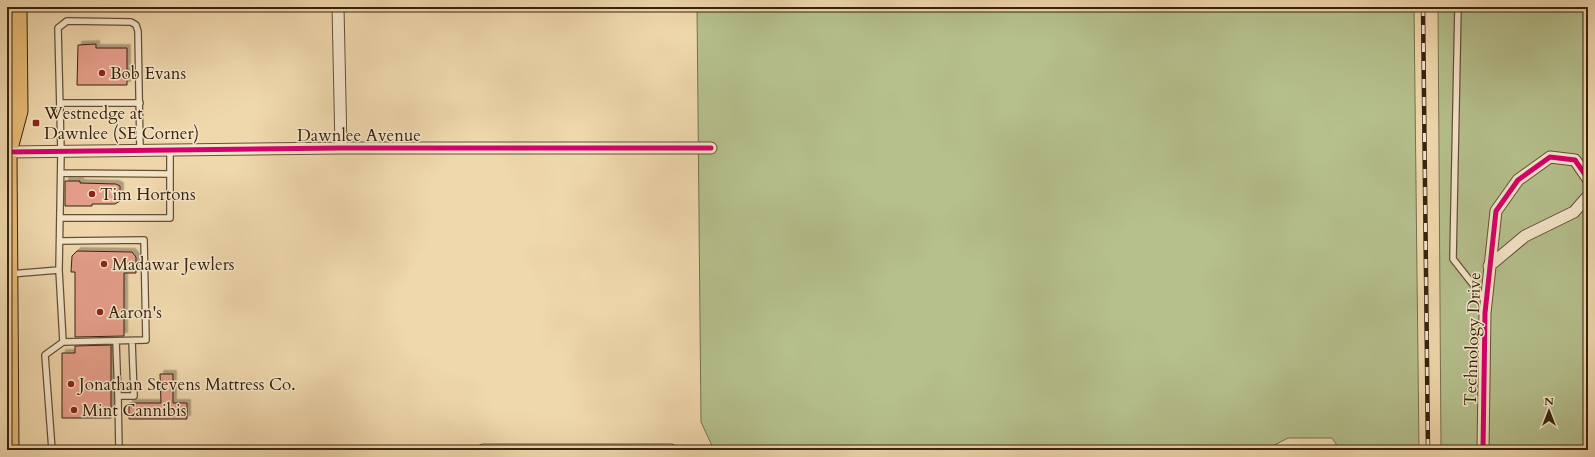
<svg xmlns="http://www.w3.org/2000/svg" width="1595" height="457" font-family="Cardo,serif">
<defs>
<filter id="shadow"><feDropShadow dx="3.5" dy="-3.5" stdDeviation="0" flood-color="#0004"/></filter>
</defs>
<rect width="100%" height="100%" fill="#f0d8ad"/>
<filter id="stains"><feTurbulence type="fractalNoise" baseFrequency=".005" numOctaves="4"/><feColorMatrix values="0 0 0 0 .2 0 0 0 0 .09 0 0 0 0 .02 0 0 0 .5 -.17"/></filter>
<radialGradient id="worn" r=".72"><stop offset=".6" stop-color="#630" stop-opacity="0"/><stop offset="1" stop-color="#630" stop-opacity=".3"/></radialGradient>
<path fill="#b5c08d" stroke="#76724e" d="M697 7H1414L1419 450H1340L1332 438H1288L1265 450H714L701 422Z
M1438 7H1588V450H1441Z"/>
<path fill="#e69f8b" stroke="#36230e" filter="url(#shadow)" d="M96 44V48H127V85H77L78 45Z
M65 181H80V183L116 184 120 186V201L115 204H92V206H65Z
M77 251 132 252 136 257V273H124V336L75 337V272H71L72 256Z
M111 345V418H62V353H75V346Z
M160 374H173V403H187V419H129V403H161Z"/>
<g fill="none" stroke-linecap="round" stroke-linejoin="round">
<g stroke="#645036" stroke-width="8">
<path id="lane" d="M1458 7 1453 259 1486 301
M60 103H140
M61 173 170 174
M60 218H170V150
M60 241 144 240 146 340 63 342 59 270 61 152 58 28 67 21 131 22 136 25 138 31 140 151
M10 274 59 270
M116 341 118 396
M52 450 45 355 63 342
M119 450 118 396H134L132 341
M1284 450H1322"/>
</g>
<g stroke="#645036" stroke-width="13">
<path id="street" d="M338 7 341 148
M8 152 341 148H711
M1489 266 1525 236 1574 212 1588 196
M483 450H671
M1483 450 1485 313 1496 211 1518 180 1550 157 1575 160 1588 179"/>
</g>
<g stroke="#36230e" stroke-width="19">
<path id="primary" d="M10 450 8 152 19 111 18 7"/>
</g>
<use href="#lane" stroke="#f5e6ca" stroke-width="5.5"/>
<use href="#street" stroke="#f5e6ca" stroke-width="11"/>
<use href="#primary" stroke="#e8bc76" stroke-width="17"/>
<g stroke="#36230e" stroke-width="4.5">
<path id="rail" d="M1423 7 1428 450"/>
</g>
<use href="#rail" stroke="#f5e6ca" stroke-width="3" stroke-dasharray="9" stroke-linecap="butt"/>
<g stroke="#f5e6ca" stroke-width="8">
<path id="cycleway" d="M8 152 341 148H711
M483 450H671
M1483 450 1485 313 1496 211 1518 180 1550 157 1575 160 1588 179"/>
</g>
<use href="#cycleway" stroke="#d6006c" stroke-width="5"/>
</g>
<g fill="#8f2418" stroke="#f5e6ca" stroke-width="1.5">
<circle cx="102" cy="73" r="4"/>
<rect x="32" y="119" width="8" height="8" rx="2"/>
<circle cx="92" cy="194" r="4"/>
<circle cx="104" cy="264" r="4"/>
<circle cx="100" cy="312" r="4"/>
<circle cx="71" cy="384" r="4"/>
<circle cx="74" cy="410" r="4"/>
</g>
<g text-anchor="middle" stroke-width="3" stroke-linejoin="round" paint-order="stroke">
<g font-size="17" fill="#36230e" stroke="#f5e6ca" text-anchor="start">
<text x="110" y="79">Bob Evans</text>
<text x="44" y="119">Westnedge at<tspan x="44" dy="20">Dawnlee (SE Corner)</tspan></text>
<text x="100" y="200">Tim Hortons</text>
<text x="112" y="270">Madawar Jewlers</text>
<text x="108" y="318">Aaron's</text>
<text x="79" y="390">Jonathan Stevens Mattress Co.</text>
<text x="82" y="416">Mint Cannibis</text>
</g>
<g font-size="17" fill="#36230e" stroke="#f5e6ca">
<text x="359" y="141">Dawnlee Avenue</text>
<text transform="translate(1472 339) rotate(-88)" y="6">Technology Drive</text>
</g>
</g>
<rect width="1595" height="457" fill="none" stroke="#f0d8ad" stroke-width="24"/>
<rect x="8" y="8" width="1579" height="441" fill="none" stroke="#36230e" stroke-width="2"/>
<rect x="12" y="12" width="1571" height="433" fill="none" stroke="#36230e"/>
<g transform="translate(1549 411)" stroke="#f5e6ca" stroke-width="3" paint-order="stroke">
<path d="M0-3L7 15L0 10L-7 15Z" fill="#36230e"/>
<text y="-6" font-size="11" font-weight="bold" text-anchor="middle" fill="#36230e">N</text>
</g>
<rect width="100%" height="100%" filter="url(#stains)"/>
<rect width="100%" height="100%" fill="url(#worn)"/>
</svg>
